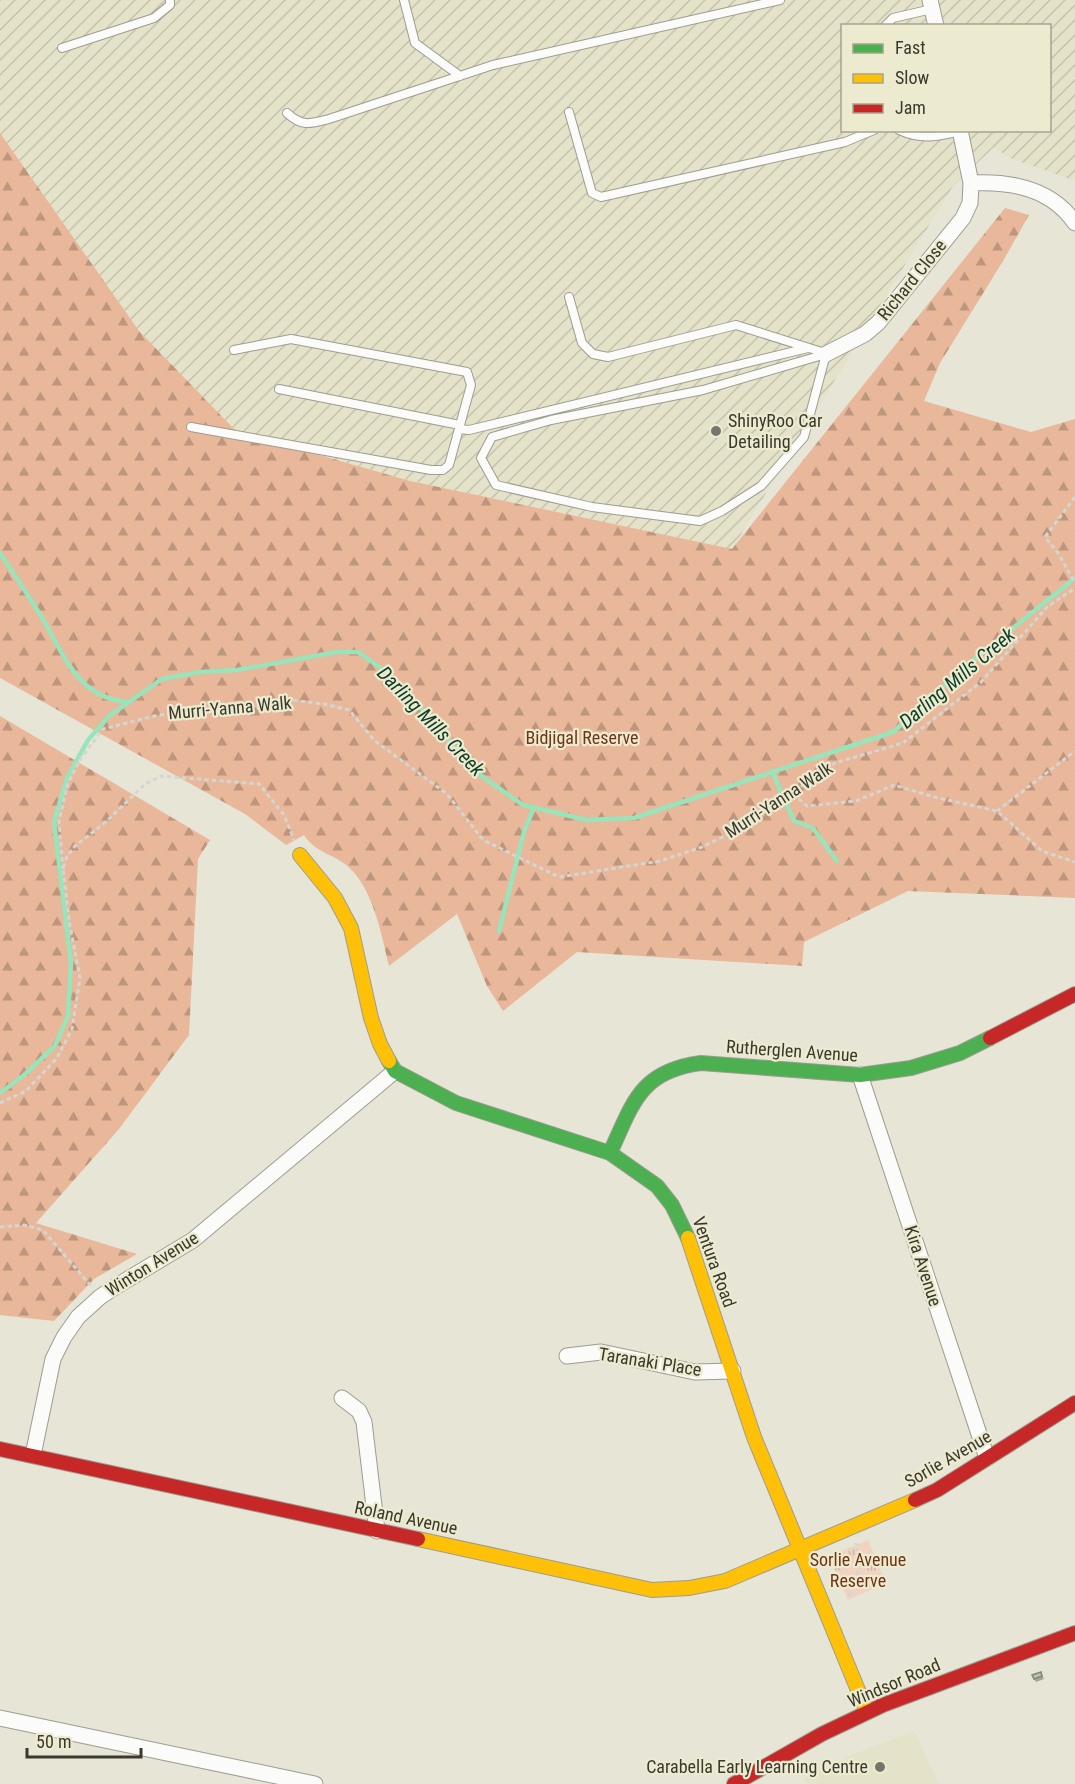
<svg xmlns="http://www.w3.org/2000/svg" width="1075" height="1784" font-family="'Roboto Condensed',sans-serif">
<defs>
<pattern id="industrial-furrows" width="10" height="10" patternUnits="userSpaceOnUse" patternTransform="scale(1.5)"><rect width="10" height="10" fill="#e4e2c8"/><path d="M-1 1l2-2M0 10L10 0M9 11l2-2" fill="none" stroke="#c4c3ac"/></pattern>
<pattern id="forest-firs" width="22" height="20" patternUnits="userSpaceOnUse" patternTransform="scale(1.5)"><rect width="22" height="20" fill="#e9b799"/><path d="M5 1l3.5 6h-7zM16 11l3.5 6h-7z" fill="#be967d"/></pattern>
<pattern id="park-tufts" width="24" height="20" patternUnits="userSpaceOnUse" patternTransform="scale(1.5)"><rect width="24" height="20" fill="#f0d3c1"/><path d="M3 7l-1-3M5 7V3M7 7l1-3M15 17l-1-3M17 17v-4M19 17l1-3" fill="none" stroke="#cfb6a6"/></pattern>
</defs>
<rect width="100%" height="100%" fill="#e6e5d6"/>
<path fill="#e4e2c8" d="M914 1731 939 1784H807L804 1779 852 1755Z"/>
<path fill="url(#industrial-furrows)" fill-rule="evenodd" d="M0 0H1075V181L1010 158 994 147 953 186 732 549 410 481 236 431 139 331 0 133ZM842 26H1050V130H842Z"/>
<path fill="url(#forest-firs)" d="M0 133 139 331 236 431 410 481 732 549 1005 208 1029 215 1003 261 940 363 924 401 1031 432 1075 419V898L908 891 804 942 802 966 577 952 503 1011 487 986 457 914 389 966C381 933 373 886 345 864 330 853 315 852 304 835L286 845 245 814 0 678Z
M0 716 210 840 198 859 189 1035 119 1129 36 1223 137 1254 94 1279 54 1321 0 1315Z"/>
<path fill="url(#park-tufts)" d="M868 1540 886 1583 848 1600 833 1566 837 1553Z"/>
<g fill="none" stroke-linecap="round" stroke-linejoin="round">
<path stroke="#98e4bb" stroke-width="4.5" d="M0 553C15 576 31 599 45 623 66 659 79 697 126 702
M772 771 794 821 813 828 837 861
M499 931 524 832 534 807
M0 1093 23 1076 55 1046 68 1016 71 963 54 822 67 778 88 740 109 716 162 679 200 672 237 670 337 652H358L385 671 430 718 473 770 523 805 587 820 634 818 893 732 976 658 1075 578"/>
<g stroke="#9d9c91" stroke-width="10">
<path id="lane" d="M404 0 415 43 460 76
M885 26 893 18 932 9
M62 48 154 18 170 5V0
M569 112 592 193 601 197 845 142 874 130
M287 113C302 127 310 124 329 119L493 65 780 0
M899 130C920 140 939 137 960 131
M569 297 582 343 593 354 608 357 736 325 825 353
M826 354 804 437 761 486 722 511 700 521 592 507 496 485 481 458 492 437 551 420 703 390Z
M279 389 460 425
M191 427 431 470H443L449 465 471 385 467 372 291 339 234 350
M459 429 469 430 808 348"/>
</g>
<g stroke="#9d9c91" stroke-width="17">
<path id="street" d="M930 0 936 26
M960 130 971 183C1011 181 1051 188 1075 223
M826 354 865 334 878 323 963 218 970 203 971 183
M860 1075 987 1458
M567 1356 601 1352 695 1372 733 1371
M342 1398 359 1411 364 1422 377 1531
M33 1455 53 1359 64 1337 78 1317 100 1297 115 1287 193 1240 395 1071
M0 1718 315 1784"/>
</g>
<g stroke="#9d9c91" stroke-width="16">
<path id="fast" d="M389 1061 395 1071 456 1103 610 1153 657 1186 672 1205 688 1238
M610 1153C633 1103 640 1071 701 1063L860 1075 911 1068 960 1053 990 1038"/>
</g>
<g stroke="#9d9c91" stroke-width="16">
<path id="slow" d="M300 855 335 898 351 928 371 1018 380 1044 389 1061
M688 1238 754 1437 867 1712
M418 1539 652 1590 689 1588 725 1581 915 1500"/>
</g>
<g stroke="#9d9c91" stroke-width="16">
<path id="jam" d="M990 1038 1075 994
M0 1449 418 1539
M915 1500 937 1490 1075 1403
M734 1784 822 1734 883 1705 1075 1633"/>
</g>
<path stroke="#d5d5d1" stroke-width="3" stroke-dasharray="4.5 3" stroke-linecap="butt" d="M1075 497 1045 537 1058 553 1075 583
M793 794 807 806 856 801 894 785 934 797 997 811 1042 851 1075 862
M997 811 1075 751
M63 869 59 821 68 783 81 758 103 729 158 715 265 707 291 700 324 704 349 710 375 741 447 794 483 840 559 877 660 861 702 847 741 828 835 763 903 743 981 682 1047 607 1075 588
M0 1103 26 1091 57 1058 72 1029 80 978 70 926 63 869 67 856 75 846 106 822 145 784 161 776 259 784 284 815 294 840
M0 1227 24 1225 43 1230 91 1286
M849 1596 858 1573 856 1543"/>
<use href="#lane" stroke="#fbfbf9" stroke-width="8"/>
<use href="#street" stroke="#fbfbf9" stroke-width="15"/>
<use href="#fast" stroke="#4caf50" stroke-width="14"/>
<use href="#slow" stroke="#ffc107" stroke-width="14"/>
<use href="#jam" stroke="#c62828" stroke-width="14"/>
</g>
<path fill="#a1a894" d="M1041 1672 1044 1679 1036 1682 1034 1679Z"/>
<path fill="#bbc3ac" stroke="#838878" stroke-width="1.5" d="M1041 1672 1042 1676 1034 1679 1032 1675Z"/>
<g fill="#767569" stroke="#edebcf" stroke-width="2">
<circle cx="716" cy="431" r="6"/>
<circle cx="880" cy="1767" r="6"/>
</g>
<g text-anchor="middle" stroke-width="4.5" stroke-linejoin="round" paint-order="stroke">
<g font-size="18" fill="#3a392e" stroke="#edebcf">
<text transform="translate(912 280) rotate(-51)" y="6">Richard Close</text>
<text transform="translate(230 708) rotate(-5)" y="6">Murri-Yanna Walk</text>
<text transform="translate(779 800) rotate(-33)" y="6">Murri-Yanna Walk</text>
<text transform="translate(792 1051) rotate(4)" y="6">Rutherglen Avenue</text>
<text transform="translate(714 1262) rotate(70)" y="6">Ventura Road</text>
<text transform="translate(152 1264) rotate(-32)" y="6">Winton Avenue</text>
<text transform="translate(923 1266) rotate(72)" y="6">Kira Avenue</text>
<text transform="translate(650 1362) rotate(9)" y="6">Taranaki Place</text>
<text transform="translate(948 1459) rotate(-30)" y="6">Sorlie Avenue</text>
<text transform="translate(406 1518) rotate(12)" y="6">Roland Avenue</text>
<text transform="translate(894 1683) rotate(-23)" y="6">Windsor Road</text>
</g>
<g font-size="18" fill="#3a392e" stroke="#edebcf" text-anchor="start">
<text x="728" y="427">ShinyRoo Car<tspan x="728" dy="21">Detailing</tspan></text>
<text x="868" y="1773" text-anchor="end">Carabella Early Learning Centre</text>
</g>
<g font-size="18" fill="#6f3417" stroke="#edebcf">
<text x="582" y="744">Bidjigal Reserve</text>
<text x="858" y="1566">Sorlie Avenue<tspan x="858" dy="21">Reserve</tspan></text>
</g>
<g font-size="20" font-style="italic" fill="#0a3b27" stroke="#edebcf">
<text transform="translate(957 678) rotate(-40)" y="7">Darling Mills Creek</text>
<text transform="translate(431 721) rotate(46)" y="7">Darling Mills Creek</text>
</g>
</g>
<rect x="841" y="24" width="210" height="108" fill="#edebcf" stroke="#a5a48f" stroke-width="1.5"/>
<rect x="853" y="44" width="30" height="9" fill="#4caf50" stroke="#a5a48f" stroke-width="1.5"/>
<text x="895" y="54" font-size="18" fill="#3a392e">Fast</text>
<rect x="853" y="74" width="30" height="9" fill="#ffc107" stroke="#a5a48f" stroke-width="1.5"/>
<text x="895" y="84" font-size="18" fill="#3a392e">Slow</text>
<rect x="853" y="104" width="30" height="9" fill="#c62828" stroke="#a5a48f" stroke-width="1.5"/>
<text x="895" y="114" font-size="18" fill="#3a392e">Jam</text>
<path d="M27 1748v9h114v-9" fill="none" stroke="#3a392e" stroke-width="3"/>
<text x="36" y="1748" font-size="18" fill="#3a392e" stroke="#edebcf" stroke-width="4.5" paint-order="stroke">50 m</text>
</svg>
